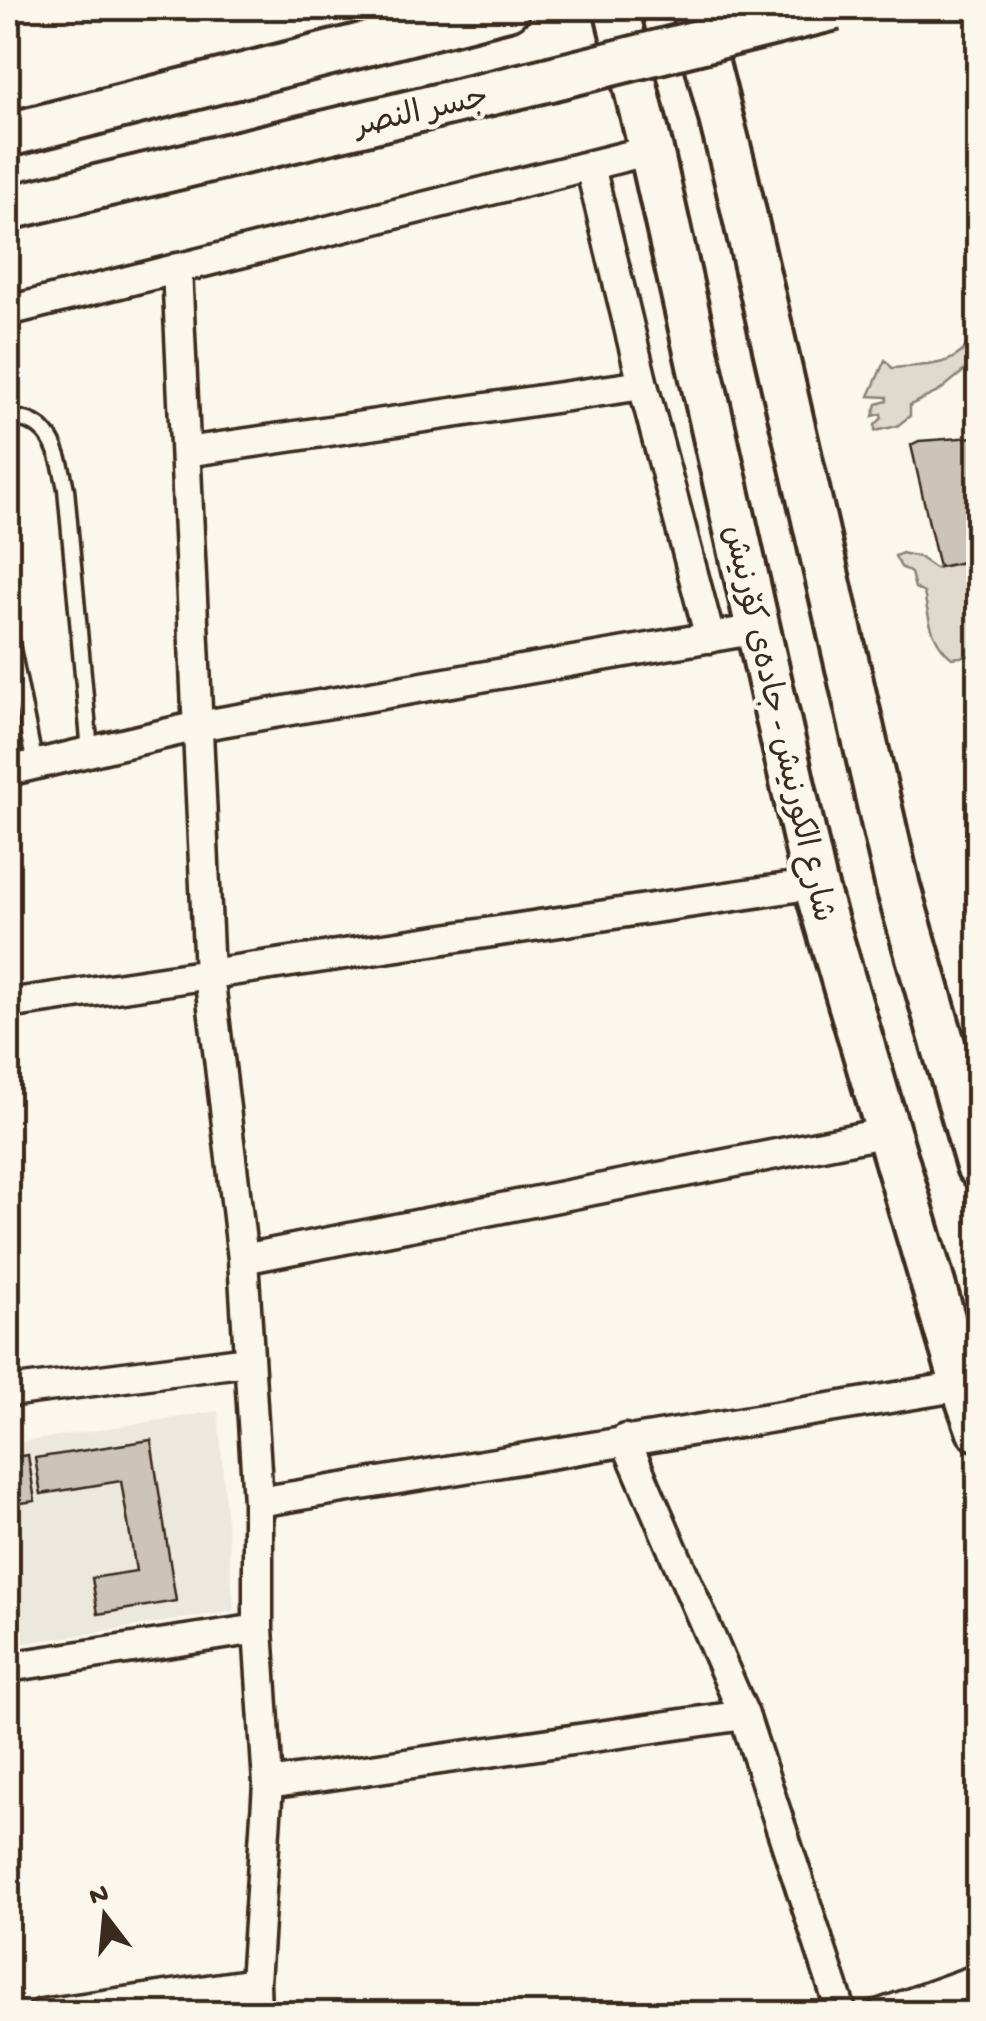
<svg xmlns="http://www.w3.org/2000/svg" width="986" height="2021" font-family="'Gochi Hand','Playpen Sans Arabic',sans-serif">
<rect width="100%" height="100%" fill="#fbf7ec"/>
<filter id="ink" filterUnits="userSpaceOnUse"><feTurbulence type="fractalNoise" baseFrequency=".01" numOctaves="2"/><feDisplacementMap in="SourceGraphic" scale="20" xChannelSelector="R" yChannelSelector="G"/><feConvolveMatrix kernelMatrix="1 2 1 2 8 2 1 2 1" color-interpolation-filters="sRGB"/></filter>
<g filter="url(#ink)">
<path fill="#ede8dd" d="M218 1411 234 1611 8 1646V1444Z"/>
<path fill="#dfd9ce" stroke="#8d8276" stroke-width="2.5" d="M966 347 978 348V416L973 405 977 394 965 370 938 392 910 405V416L897 426 875 431V425L882 418 881 414 873 416 877 404 887 401V397L869 396 885 360 892 368C917 365 951 368 966 347Z
M902 553 919 557 935 568 978 559V655L952 658C930 641 929 617 924 593L915 588 911 573 901 567 895 556Z"/>
<path fill="#ccc4b9" stroke="#3b2a1e" stroke-width="2.5" d="M973 437 978 456V559L939 567 911 445 919 441Z
M151 1440 176 1601 98 1614 92 1578 136 1571 121 1481 41 1494 35 1458Z
M28 1455 35 1501 8 1505V1458Z"/>
<g fill="none" stroke-linecap="round" stroke-linejoin="round">
<g stroke="#3b2a1e" stroke-width="21">
<path id="service" d="M8 418C51 417 59 453 66 489L90 751
M8 628 35 765"/>
</g>
<g stroke="#3b2a1e" stroke-width="35">
<path id="minor" d="M590 166 643 385 710 638
M177 268 209 974 243 1259 258 1502V1629L268 1784 255 1983 256 2014
M8 311 651 150
M186 452 643 385
M8 771 198 726 758 629
M8 1004 815 884
M243 1259 888 1132
M8 1392 248 1361
M625 1439 744 1715 842 2014
M258 1502 963 1386
M8 1667 258 1629
M268 1784 744 1715
M42 2014 255 1983
M881 2014 978 1979"/>
</g>
<g stroke="#3b2a1e" stroke-width="50">
<path id="primary" d="M616 8 651 150 815 884 963 1386 978 1429
M693 8 734 169 898 887 978 1166
M8 135 508 8
M8 208 550 79"/>
</g>
<use href="#service" stroke="#fbf7ec" stroke-width="14"/>
<use href="#minor" stroke="#fbf7ec" stroke-width="28"/>
<use href="#primary" stroke="#fbf7ec" stroke-width="42"/>
<g stroke="#3b2a1e" stroke-width="50" stroke-linecap="butt">
<path id="primary-bridge" d="M550 79 835 8"/>
</g>
<use href="#primary-bridge" stroke="#fbf7ec" stroke-width="42"/>
</g>
</g>
<g text-anchor="middle" stroke-width="10" stroke-linejoin="round" paint-order="stroke">
<g font-size="32" fill="#3b2a1e" stroke="#fbf7ec">
<text transform="translate(421 109) rotate(-13)" y="11">جسر النصر</text>
<text transform="translate(781 723) rotate(77)" y="11">شارع الكورنيش - جادەی کۆرنیش</text>
</g>
</g>
<rect width="986" height="2021" fill="none" stroke="#fbf7ec" stroke-width="40"/>
<rect x="20" y="20" width="946" height="1981" fill="none" stroke="#3b2a1e" stroke-width="4" filter="url(#ink)"/>
<g transform="translate(105 1916) rotate(344)" stroke="#fbf7ec" stroke-width="8" paint-order="stroke">
<path d="M0-8L18 38L0 25L-18 38Z" fill="#3b2a1e"/>
<text y="-15" font-size="28" font-weight="bold" text-anchor="middle" fill="#3b2a1e">N</text>
</g>
</svg>
